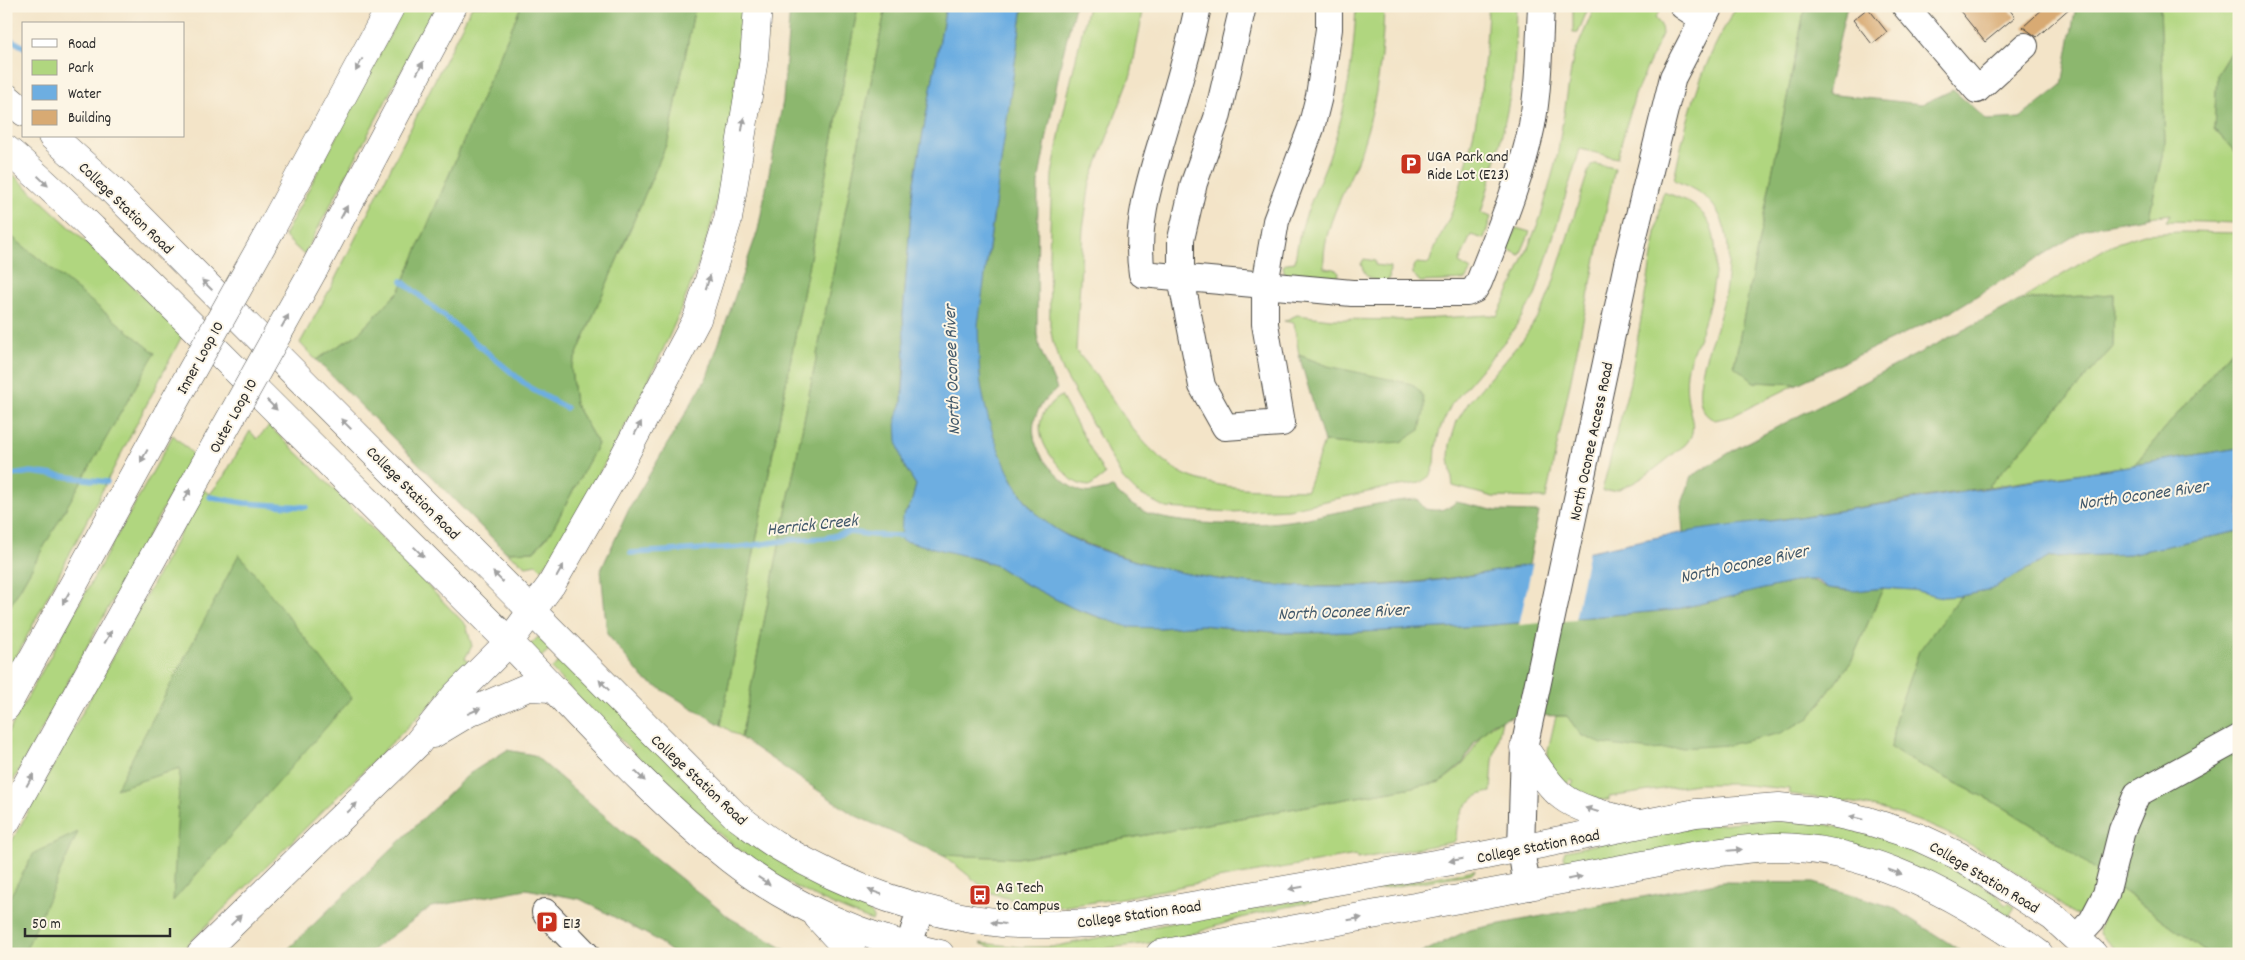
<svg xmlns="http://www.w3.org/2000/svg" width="2245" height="960" font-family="Dekko,sans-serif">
<rect width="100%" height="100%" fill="#fcf5e5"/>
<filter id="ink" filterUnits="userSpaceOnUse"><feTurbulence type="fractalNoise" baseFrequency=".02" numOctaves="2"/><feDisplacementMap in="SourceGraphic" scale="10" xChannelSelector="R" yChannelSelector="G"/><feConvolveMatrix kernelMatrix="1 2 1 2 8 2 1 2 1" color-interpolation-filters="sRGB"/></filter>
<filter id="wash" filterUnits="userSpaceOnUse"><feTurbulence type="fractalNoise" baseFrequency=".0096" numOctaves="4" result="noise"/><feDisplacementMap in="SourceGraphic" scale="20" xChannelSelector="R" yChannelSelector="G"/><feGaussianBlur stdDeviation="1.12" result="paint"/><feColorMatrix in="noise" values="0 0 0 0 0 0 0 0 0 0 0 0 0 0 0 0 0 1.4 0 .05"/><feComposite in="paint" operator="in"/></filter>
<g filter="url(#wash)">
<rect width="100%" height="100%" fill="#f3e4c8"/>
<path fill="#b0d67f" stroke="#6e8055" d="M405 6H436L304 255 284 236Z
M472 6H521L400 290 358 334 316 360 300 343 330 289Z
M695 6H743C736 83 730 164 707 238 680 323 639 402 596 479 583 502 559 555 541 569L536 564 526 566 506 552 534 551 551 532 598 444 575 404 571 368 669 138Z
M858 6H886L741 738 721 725Z
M1088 6H1144L1131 75 1090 182 1083 229 1076 351C1097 374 1112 400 1130 425 1145 445 1169 470 1193 478 1230 491 1270 489 1307 490L1324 442 1361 445 1328 366 1299 355 1294 323 1284 321 1297 315 1331 319 1405 320 1490 315 1497 316 1516 277 1541 216 1557 157 1573 58 1595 6 1662 7 1655 18 1661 25 1662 34 1635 95 1617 158 1580 149 1535 296 1510 335 1451 405 1440 429 1436 447 1435 464 1431 475 1420 483 1386 488 1289 509 1231 512 1166 508 1136 492 1123 479 1063 371 1053 343 1050 326 1049 253 1052 175 1063 115Z
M1356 6H1384C1383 53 1377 101 1363 145 1350 185 1321 225 1324 268L1335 269 1339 273 1337 280 1285 275 1283 266 1287 263 1295 262C1299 220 1320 185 1333 146 1348 100 1354 54 1356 6Z
M1488 6H1516C1515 29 1516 52 1513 75 1507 122 1494 167 1481 213L1491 217 1484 239 1471 235 1459 263 1471 270 1465 280 1420 282 1413 274V267L1417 263 1429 264C1435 242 1449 223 1456 201 1476 137 1486 73 1488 6Z
M1573 6H1589L1578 33H1573Z
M1737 6H1807L1803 17 1734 366 1754 382 1797 384 1732 416 1715 420C1682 409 1711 344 1718 322 1722 308 1726 292 1727 277 1730 253 1729 224 1712 204 1702 192 1687 186 1674 180 1687 115 1701 64 1737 6Z
M2160 6H2239V38L2217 74 2214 129 2239 156V223L2166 221 2171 214 2149 217 2165 142Z
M1595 164 1615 168 1546 498 1493 497 1453 486 1449 457 1450 444 1457 421 1469 402 1524 338 1544 306 1552 286 1588 172 1592 165Z
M6 168 115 269 182 336 6 677V613L154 353 6 232Z
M1663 192C1675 196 1687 200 1697 208 1730 235 1712 298 1701 332 1696 345 1689 358 1687 372 1686 382 1686 392 1688 402 1691 419 1698 431 1685 445 1662 462 1632 493 1602 491L1630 382Z
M1516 228 1530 232 1520 255 1509 250 1508 246Z
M2181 232 2239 233V341L2134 465 1988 487 2113 347 2114 294 2021 300 2111 245 2144 234Z
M1364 259 1375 261V265L1390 267 1389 280C1374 282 1366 280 1361 264Z
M1061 396 1105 475 1091 486C1076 486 1069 478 1060 467 1038 443 1029 416 1061 396Z
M269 426 309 464 466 625 472 646 465 658 469 663 432 703 178 954H6V852L204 490 210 494 224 476 250 431 257 439Z
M173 435 193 454 6 794V736Z
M1883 588 1913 590 1942 597 1961 596 1919 651 1895 720 1891 748 1903 756 2003 807 2051 837 2105 877 2083 914 2074 915C2005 860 1942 821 1855 803 1833 799 1812 798 1790 794L1789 789 1735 784H1696L1609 797V800H1592L1571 793V785L1574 782 1571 780 1568 783 1560 782 1548 760V750L1556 716H1567L1581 735 1809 718 1851 662Z
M538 637 551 648 540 658 529 646Z
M562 659 854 899 873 915V920L872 921C839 908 806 894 775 875 736 851 703 820 670 788 629 749 590 709 551 669Z
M1502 720 1493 761 1491 792C1471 795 1460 808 1457 828 1456 834 1457 838 1454 842L1357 859 1356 855 1223 878 1122 898 1060 907 1024 904 989 892 943 855 1018 858 1441 782C1448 776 1456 771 1463 764 1477 748 1478 728 1502 720Z
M1764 819 1829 825 1888 839 1947 863 1998 895 2006 905 2008 903 2015 907 2007 919 1999 914 2002 910 1999 908 1988 907 1889 857 1569 865 1566 864 1563 857 1565 851 1661 831Z
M1475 870 1473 873C1402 886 1330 896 1261 913 1232 919 1206 931 1177 938 1140 947 1009 960 980 943L1021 947H1052L1176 922Z
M2115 885 2208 954H2120L2100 935 2098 930Z"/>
<path fill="#8cb76e" stroke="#5c714c" d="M521 6H695L669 138 571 368 575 404 598 444 551 532 534 551 506 552 316 360 358 334 400 290Z
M790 6H858L721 725 644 679 607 634 601 570 629 509 707 377 758 230 783 101Z
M886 6H946L913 188 903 315 905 343 902 403 896 418 903 464 916 485 911 504 902 518 956 553 997 566 1022 582 1073 608 1101 618 1160 628 1201 625 1284 633 1361 632 1481 626 1673 610 1803 580C1820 580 1816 585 1829 588 1847 592 1865 590 1883 588L1851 662 1809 718 1781 733 1728 745 1650 750 1602 744 1581 735 1567 716 1517 715 1492 723 1474 743 1463 763 1441 782 1017 858 943 855 854 815 741 738Z
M1023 6H1075L1061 62 1038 183 1037 334 1040 349 1057 389C1025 414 1027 443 1054 472 1062 480 1071 489 1083 492 1091 494 1105 489 1113 488 1139 517 1165 520 1202 523 1243 526 1282 524 1323 515 1355 509 1384 501 1417 499L1425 509C1438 511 1446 511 1456 502L1497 511 1539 512 1529 565C1392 592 1242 600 1109 552 1085 543 1059 535 1040 517 1010 488 986 428 981 387 979 367 977 344 978 324 980 297 986 270 990 242 1000 163 1012 85 1023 6Z
M1807 6H1847L1827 94 1922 104 1953 90 1987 120 2020 118 2062 85 2076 6H2160L2165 142 2149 217 2087 228 1952 311 1797 384 1754 382 1734 366 1803 17Z
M2239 38V156L2214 129 2217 74Z
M6 232 155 353 6 613Z
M2114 294 2113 347 1988 487 1798 517 1683 533 1681 506 1692 476 1737 448 2021 300Z
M2239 341V448L2134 465Z
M1299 355 1328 366 1412 384C1430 399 1424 410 1420 430L1401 442 1361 445 1324 442Z
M2239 531V954H2208L2051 837 2003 807 1903 756 1891 748 1895 720 1919 651 1961 596 1987 591 2050 557 2129 554Z
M239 554 352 698 173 901 180 768 116 789Z
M507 750 534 755 628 836 730 918 793 954H675L652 937 580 899 526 889 431 907 367 954H283L469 774Z
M78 832 24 954H6V904L34 853Z
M1721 882 1814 883 1892 907 1966 954H1419L1469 930Z"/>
<path fill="#6daee1" stroke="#4c6c86" d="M946 6H1023L978 325C979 346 978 369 982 390 989 431 1010 490 1041 518 1068 542 1106 552 1139 562 1240 592 1363 593 1467 576 1533 566 1598 548 1664 536 1708 527 1754 524 1799 517 1946 495 2092 472 2239 448V531L2129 554 2050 557 1987 591 1961 596 1942 597 1913 590 1883 588 1856 591 1828 588 1816 580H1803L1673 610 1481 626 1361 632 1284 633 1201 625 1160 628 1128 627 1073 608 1022 582 997 566 978 559 901 540 902 518 911 504 916 485 903 464 897 441 896 418 902 403 905 363 903 315 913 188Z"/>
<path fill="#f3e4c8" d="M1589 549 1575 620 1519 625 1533 561Z"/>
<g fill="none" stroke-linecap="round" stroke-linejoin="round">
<path stroke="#6daee1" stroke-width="5.5" d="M6 37 24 47
M402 281 530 388 566 408
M6 476 31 472 107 482
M210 497 244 503 306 507
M631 553 741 547 790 540 825 538 849 532 872 535 907 536"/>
</g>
<g id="blocks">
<path fill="#d8aa73" d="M1956 6H2007L2015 17 1985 42Z
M2046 6H2072L2037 37 2023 27Z
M1868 8 1887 32 1872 44 1853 20Z"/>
</g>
</g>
<g filter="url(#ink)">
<use href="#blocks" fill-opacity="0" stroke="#494743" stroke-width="1"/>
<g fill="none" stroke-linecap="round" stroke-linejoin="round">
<g stroke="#494743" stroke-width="28">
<path id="minor" d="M1198 6C1189 53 1174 98 1161 143 1148 186 1135 229 1142 274L1265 285V324L1282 423 1225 427 1202 386 1181 278V239L1194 183 1217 118 1243 6
M1329 6V29L1319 96 1311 128 1276 221 1265 285 1352 293H1467L1474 290 1479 282C1499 231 1521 179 1532 125 1539 86 1539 46 1541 6
M1683 6 1703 19
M1905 6 1977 90 2025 46
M1527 887 1521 849 1524 748 1627 264 1673 77 1710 6
M545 912 586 954
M2076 938 2092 921 2106 894 2122 830 2137 794 2239 738
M906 954 921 908"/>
</g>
<g stroke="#494743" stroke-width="29">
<path id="major" d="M6 97 24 112
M52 136 111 189 735 815C749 825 763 837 778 846 846 887 923 915 1002 923 1032 926 1063 924 1093 923L1481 856 1696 813 1779 807 1828 812 1868 821 1918 837 1959 856 2053 917 2093 954
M6 149C37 174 65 202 94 230 133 267 172 305 210 344 309 442 408 541 507 640 579 714 649 795 730 859 790 906 866 939 940 954
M1524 748C1536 764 1547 785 1563 797 1581 811 1615 817 1637 824
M818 917 852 954
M1160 954 1692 856C1720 852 1747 848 1775 847 1870 846 1965 900 2039 954"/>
</g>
<g stroke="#494743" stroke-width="29">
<path id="highway" d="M271 229 391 6
M314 269 453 6
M6 707 168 413
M433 734 468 713 528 687 552 688
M6 822 210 455
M201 954 417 744 455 696 509 642 551 585 614 475 697 319 728 219 754 59 758 6"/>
</g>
<use href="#minor" stroke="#fff" stroke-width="26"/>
<use href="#major" stroke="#fff" stroke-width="28"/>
<use href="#highway" stroke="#fff" stroke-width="28"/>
<g stroke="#494743" stroke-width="29" stroke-linecap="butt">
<path id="highway-bridge" d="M168 413 271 229
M210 455 314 269"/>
</g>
<use href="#highway-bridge" stroke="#fff" stroke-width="28"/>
</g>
<defs><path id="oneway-solid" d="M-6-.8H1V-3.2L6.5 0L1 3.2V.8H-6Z" transform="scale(1.25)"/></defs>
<g fill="#a0a0a0">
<use href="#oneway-solid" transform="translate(359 65) rotate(118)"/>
<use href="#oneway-solid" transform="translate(420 68) rotate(-62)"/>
<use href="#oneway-solid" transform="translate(743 124) rotate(-81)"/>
<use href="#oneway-solid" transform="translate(43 181) rotate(44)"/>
<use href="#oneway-solid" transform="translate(344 212) rotate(-62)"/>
<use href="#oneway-solid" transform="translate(708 282) rotate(-72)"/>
<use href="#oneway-solid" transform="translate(207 285) rotate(-135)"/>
<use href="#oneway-solid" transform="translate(285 321) rotate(-61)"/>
<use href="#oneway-solid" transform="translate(272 405) rotate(45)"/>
<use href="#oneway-solid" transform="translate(346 424) rotate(-135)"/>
<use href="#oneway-solid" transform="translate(638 428) rotate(-62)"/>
<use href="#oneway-solid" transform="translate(144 456) rotate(119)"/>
<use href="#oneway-solid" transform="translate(187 495) rotate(-61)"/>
<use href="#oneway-solid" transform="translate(419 552) rotate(45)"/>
<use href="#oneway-solid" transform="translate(560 571) rotate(-61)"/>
<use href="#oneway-solid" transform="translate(498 577) rotate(-135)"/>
<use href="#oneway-solid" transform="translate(66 598) rotate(119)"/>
<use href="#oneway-solid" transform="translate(108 637) rotate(-61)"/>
<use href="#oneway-solid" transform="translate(604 685) rotate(-134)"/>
<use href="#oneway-solid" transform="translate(474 711) rotate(-24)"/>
<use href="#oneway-solid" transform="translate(640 776) rotate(45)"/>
<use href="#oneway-solid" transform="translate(30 780) rotate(-61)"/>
<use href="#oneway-solid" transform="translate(352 808) rotate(-44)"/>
<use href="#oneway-solid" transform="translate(1592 810) rotate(-163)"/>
<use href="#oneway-solid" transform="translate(1856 818) rotate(-167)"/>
<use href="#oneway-solid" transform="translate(1735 850) rotate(-5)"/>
<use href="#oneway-solid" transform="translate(1456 860) rotate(170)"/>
<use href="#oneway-solid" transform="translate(1895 872) rotate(20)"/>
<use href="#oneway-solid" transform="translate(1575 878) rotate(-11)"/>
<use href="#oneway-solid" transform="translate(764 881) rotate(33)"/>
<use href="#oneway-solid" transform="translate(1296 888) rotate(170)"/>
<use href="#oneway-solid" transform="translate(875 892) rotate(-161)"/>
<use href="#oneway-solid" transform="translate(1355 919) rotate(-10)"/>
<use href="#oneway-solid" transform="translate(236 920) rotate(-44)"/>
<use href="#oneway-solid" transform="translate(998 923) rotate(-173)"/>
</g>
</g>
<defs>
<g id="parking-square" transform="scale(1.125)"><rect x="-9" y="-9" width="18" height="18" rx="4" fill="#c8321e" stroke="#fcf5e5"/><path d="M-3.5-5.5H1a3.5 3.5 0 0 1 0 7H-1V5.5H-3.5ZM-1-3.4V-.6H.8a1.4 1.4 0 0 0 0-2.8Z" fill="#fff"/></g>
<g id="bus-square" transform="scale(1.125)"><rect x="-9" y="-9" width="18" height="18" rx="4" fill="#c8321e" stroke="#fcf5e5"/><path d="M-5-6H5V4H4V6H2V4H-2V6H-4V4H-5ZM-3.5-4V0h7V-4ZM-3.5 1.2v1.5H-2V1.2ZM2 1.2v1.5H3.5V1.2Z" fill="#fff"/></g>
</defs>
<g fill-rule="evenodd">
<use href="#parking-square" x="1411" y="164"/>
<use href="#bus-square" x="980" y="895"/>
<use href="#parking-square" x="547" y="922"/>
</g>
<g text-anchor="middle" stroke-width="4" stroke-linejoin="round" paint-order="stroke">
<g font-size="16" fill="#2b2b2b" stroke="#fcf5e5" text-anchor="start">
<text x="1427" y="161">UGA Park and<tspan x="1427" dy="18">Ride Lot (E23)</tspan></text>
<text x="996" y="892">AG Tech<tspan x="996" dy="18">to Campus</tspan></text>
<text x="563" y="928">E13</text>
</g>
<g font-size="16" fill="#2b2b2b" stroke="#fcf5e5">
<text transform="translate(127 207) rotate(44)" y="6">College Station Road</text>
<text transform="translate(199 357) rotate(-61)" y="6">Inner Loop 10</text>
<text transform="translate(232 415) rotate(-61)" y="6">Outer Loop 10</text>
<text transform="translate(1590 441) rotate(-78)" y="6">North Oconee Access Road</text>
<text transform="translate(414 492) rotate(45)" y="6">College Station Road</text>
<text transform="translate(700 779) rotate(43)" y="6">College Station Road</text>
<text transform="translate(1538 845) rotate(-11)" y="6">College Station Road</text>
<text transform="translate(1985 876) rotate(31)" y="6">College Station Road</text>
<text transform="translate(1139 913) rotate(-8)" y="6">College Station Road</text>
</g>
<g font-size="18" font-style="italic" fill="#42596b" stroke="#fcf5e5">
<text transform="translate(951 370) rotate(-92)" y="6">North Oconee River</text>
<text transform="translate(2143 494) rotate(-8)" y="6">North Oconee River</text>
<text transform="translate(812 524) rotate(-6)" y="6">Herrick Creek</text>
<text transform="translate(1744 563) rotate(-12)" y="6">North Oconee River</text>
<text transform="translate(1343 611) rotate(-2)" y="6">North Oconee River</text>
</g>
</g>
<rect width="2245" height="960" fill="none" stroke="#fcf5e5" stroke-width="25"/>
<rect x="22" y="22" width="162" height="115" fill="#fcf5e5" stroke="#a8a49b"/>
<rect x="32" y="39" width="25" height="8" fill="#ffffff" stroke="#a8a49b"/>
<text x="68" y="48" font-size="15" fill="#2b2b2b">Road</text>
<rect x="32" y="60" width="25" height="15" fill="#b0d67f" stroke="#a8a49b"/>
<text x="68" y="72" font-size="15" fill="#2b2b2b">Park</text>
<rect x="32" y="85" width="25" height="15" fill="#6daee1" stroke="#a8a49b"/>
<text x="68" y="98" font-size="15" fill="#2b2b2b">Water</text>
<rect x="32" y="110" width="25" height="15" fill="#d8aa73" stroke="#a8a49b"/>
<text x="68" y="122" font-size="15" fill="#2b2b2b">Building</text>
<path d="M25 928v8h145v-8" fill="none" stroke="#2b2b2b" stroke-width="2.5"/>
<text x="32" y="928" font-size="15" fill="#2b2b2b" stroke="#fcf5e5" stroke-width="4" paint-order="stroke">50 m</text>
</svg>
